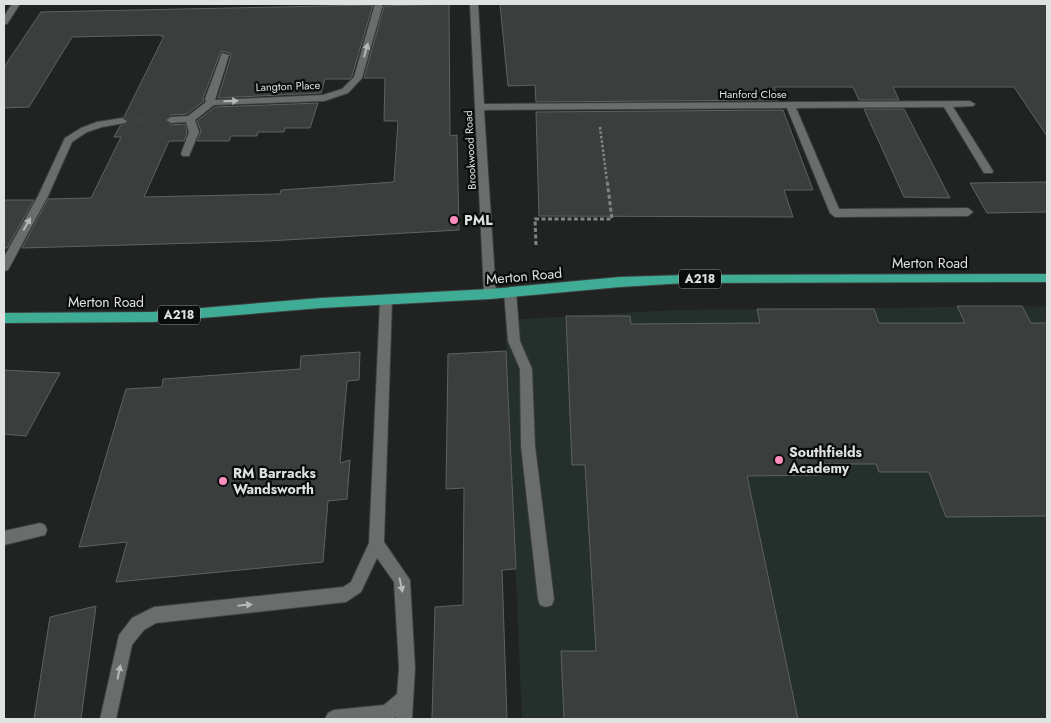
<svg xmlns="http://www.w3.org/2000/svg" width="1051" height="723" font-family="Jost,sans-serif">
<rect width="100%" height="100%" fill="#202322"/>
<path fill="#252f2c" d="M1047 306V719H522L505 320 672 310Z"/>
<path fill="#3a3e3d" stroke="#5e6260" d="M449 4 450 136 457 135 459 230 268 241 22 248 48 199 91 198 121 137H114L120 126 128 122V119L124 117 164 36H160V35L72 37 29 107 4 108V67L41 12 373 5 352 76 350 79H325L321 93 218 98 231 56 230 53 221 51 203 98 204 101 187 114 171 115 164 119 171 125 185 124 187 132 184 141H169L144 197 280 194 281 190 394 182 398 121H384L385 78H364L384 6Z
M500 4H1047V136L1014 87H893L899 100H859L853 87H774L779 100 536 102 535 85 508 86Z
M318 103 310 128H285L284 132H258L257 136H231L229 141H197L201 131 197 121 215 107Z
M864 109H904L950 198 904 197Z
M783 110 813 190H784L793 217 539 216 536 112Z
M1047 182V212L987 213 970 183Z
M4 200H34L7 248H4Z
M957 306H1022L1031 323H1047V516L946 517 929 472H879L876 464H819L822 475 747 476 798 719H564L561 651H596L585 465H572L566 316H630L631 324 760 323 757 309H874L879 323H965Z
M506 351 516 569 502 570 507 719H432L435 607 463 605 464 488 446 489 448 354Z
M360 352 359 380 347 381 340 463 350 460 347 499 328 501 323 562 116 582 127 542 79 547 126 389 162 387 163 379 300 369 301 356Z
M4 370 60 373 26 436 4 434Z
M96 606 81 719H34L50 617Z"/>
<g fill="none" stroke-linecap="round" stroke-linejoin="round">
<path stroke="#3d403f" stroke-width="9" stroke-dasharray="9 4.5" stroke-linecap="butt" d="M122 121 171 120"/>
<g stroke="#3c3f3e" stroke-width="2">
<path id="minor" d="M12 4H20L7 24H4V16Z
M375 4H383L362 78 348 93 324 101 214 105 195 120 199 132 189 156H183L181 154 189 132 186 122 171 123 166 120 171 117 188 116 206 102 205 99 222 53 229 55 215 100 323 95 342 89 354 77Z
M470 4H478L484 104 970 101 975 104 973 106 953 107 993 171 992 173H984L944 107 796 108 839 209 968 208 973 212 968 216 835 217 830 213 787 108 484 110 496 294 490 299 484 294Z
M122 118 127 121 125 123 102 127 87 132 72 142 48 196 8 270 4 271V257L38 196 65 138 81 128 97 122Z
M510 287 516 292 520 341 532 369 535 446 554 599 552 605 546 607 540 605 538 599 521 446 520 369 508 341 504 292Z
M386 296 390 298 392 301 384 542 410 580 415 668 412 719H396V717L391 719H325L328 713 334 710 384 705 397 694 399 668 394 582 377 558 361 592 346 602 156 623 144 630 132 645 116 719H100L119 635 132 618 154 607 343 587 351 582 369 543 380 301 382 298Z
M40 523 45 525 47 530 45 535 4 545V531Z"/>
</g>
<g stroke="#3c3f3e" stroke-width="2">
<path id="major" d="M1047 274V282L686 283 620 287 490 299 321 308 153 322 4 323V313L153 312 321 298 490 289 620 277 686 275Z"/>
</g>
<path stroke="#818483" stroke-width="2.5" stroke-dasharray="2.5 2" stroke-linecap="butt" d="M600 127 607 181"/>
<path stroke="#818483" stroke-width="3" stroke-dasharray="4 2.5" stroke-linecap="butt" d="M536 245 535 219H612L607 180"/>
<use href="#minor" fill="#696d6b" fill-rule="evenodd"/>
<use href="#major" fill="#3fad96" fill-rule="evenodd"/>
</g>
<defs><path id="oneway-solid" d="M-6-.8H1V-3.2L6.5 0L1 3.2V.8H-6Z" transform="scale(1.25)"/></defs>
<g fill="#b6b9b8">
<use href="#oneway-solid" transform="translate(366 50) rotate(-74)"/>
<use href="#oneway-solid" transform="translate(231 101) rotate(-2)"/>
<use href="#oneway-solid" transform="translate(27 224) rotate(-61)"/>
<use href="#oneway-solid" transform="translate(401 585) rotate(78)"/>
<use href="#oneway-solid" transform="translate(245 605) rotate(-6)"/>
<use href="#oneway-solid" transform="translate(119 672) rotate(-78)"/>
</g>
<g fill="#fd8ebe" stroke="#0b0c0c" stroke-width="2">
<circle cx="454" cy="220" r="5"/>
<circle cx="779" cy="460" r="5"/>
<circle cx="223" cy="481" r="5"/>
</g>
<g text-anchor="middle" stroke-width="4.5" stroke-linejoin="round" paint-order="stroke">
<g font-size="11" fill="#dfe2e1" stroke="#0b0c0c">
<text transform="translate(288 86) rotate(-2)" y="4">Langton Place</text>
<text x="753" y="98">Hanford Close</text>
<text transform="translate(470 150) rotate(-93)" y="4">Brookwood Road</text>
</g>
<g fill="#0b0c0c" stroke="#9fa2a1" stroke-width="1">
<rect x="679" y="269.5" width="42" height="19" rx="4"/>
<rect x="158" y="305.5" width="42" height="19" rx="4"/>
</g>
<g font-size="12" font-weight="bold" fill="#dfe2e1">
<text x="700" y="283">A218</text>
<text x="179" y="319">A218</text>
</g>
<g font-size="14" font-weight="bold" fill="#dfe2e1" stroke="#0b0c0c" text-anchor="start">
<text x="464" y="225">PML</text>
<text x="789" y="457">Southfields<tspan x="789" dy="16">Academy</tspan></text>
<text x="233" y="478">RM Barracks<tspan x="233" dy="16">Wandsworth</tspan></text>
</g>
<g font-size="14" fill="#dfe2e1" stroke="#0b0c0c">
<text x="930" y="268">Merton Road</text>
<text transform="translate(524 276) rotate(-5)" y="5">Merton Road</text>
<text x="106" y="307">Merton Road</text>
</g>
</g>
<rect width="1051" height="723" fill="none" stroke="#dfe2e1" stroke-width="10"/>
</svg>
